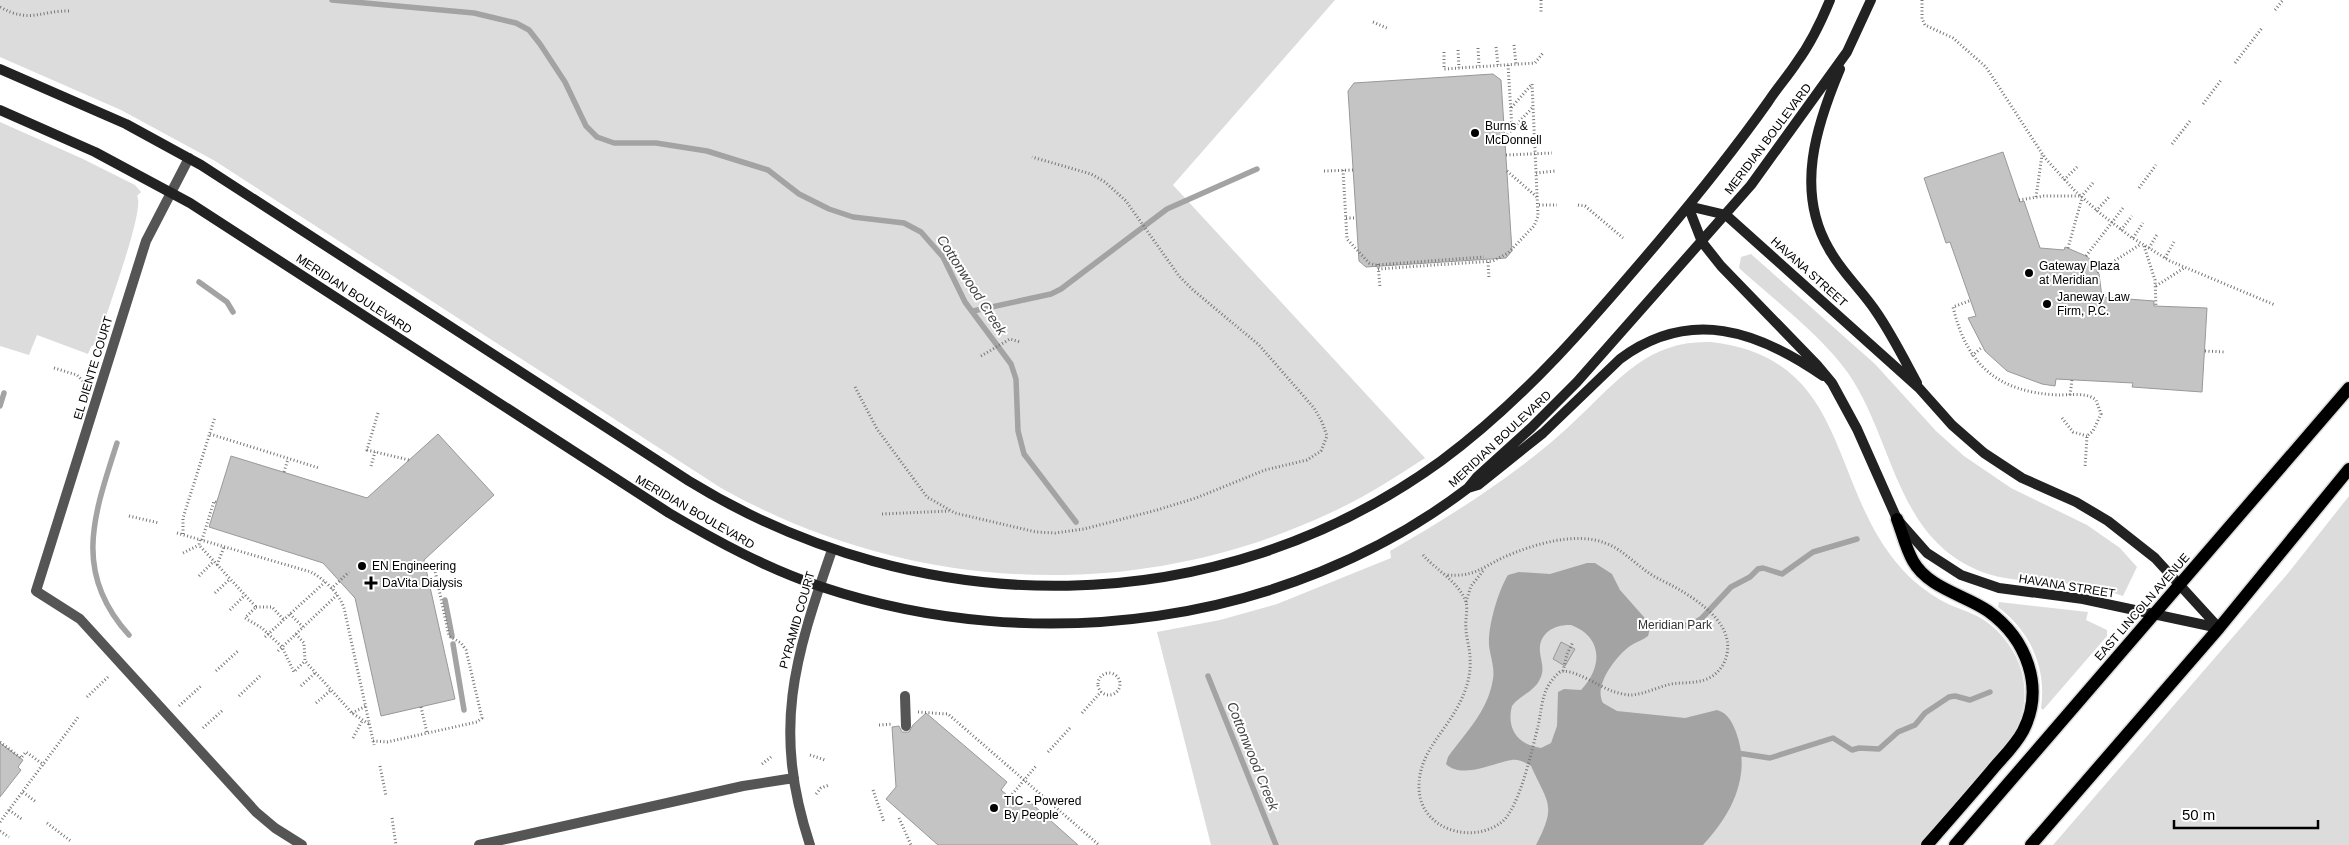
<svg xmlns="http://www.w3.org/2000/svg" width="2349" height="845" font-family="Helvetica,sans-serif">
<rect width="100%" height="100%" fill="#fff"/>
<path fill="#dcdcdc" d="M0 0H1335L1173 185 1425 458C1394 478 1364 498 1330 513 1134 605 909 593 721 488L215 161 121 110 0 57Z
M0 122 83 159 135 185 141 192 137 196C146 209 104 317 99 340L91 347 88 354 37 335 29 355 0 346Z
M1751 254 1875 364 1936 431 1964 456 2011 488 2087 525 2120 548 2137 567 2123 596C2109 591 2094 587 2079 585 2045 580 2007 584 1975 569 1895 533 1893 438 1848 373 1821 335 1774 300 1739 268L1741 257Z
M1711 342C1851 358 1827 485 1901 568 1912 581 1927 592 1942 601 1953 607 1965 610 1977 616 2001 628 2022 657 2024 685 2026 702 2022 720 2013 735 2006 748 1994 759 1984 770 1963 795 1942 820 1921 845H1211L1157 632 1220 620 1277 604 1391 558 1390 551C1435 525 1479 498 1520 467 1541 451 1562 434 1581 415 1621 377 1650 340 1711 342Z
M2349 496V845H2053L2289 572Z
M1999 602 2088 612 2086 620 2107 630V636L2043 710 2041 708C2047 668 2030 631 1998 607Z"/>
<path fill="#a3a3a3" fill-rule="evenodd" d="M1587 563H1595L1612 574 1620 590 1651 625 1648 636C1643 640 1636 642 1630 646 1616 656 1593 686 1603 703L1617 711 1685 718 1717 710C1728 713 1732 722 1736 732 1752 775 1732 814 1703 845H1536C1557 804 1548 804 1531 766 1526 763 1519 759 1512 760 1495 762 1462 780 1446 764L1448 757C1466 732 1488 711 1493 679 1495 667 1490 656 1489 645 1488 626 1498 591 1508 575L1519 572 1550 574ZM1571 625C1603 637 1603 667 1581 690L1564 689 1558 692 1557 726 1551 743 1541 748C1518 745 1506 729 1512 706 1520 695 1534 692 1540 679 1545 669 1541 662 1540 652 1538 633 1555 624 1571 625Z"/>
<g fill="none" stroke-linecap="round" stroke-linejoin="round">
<path stroke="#a3a3a3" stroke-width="5.5" d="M332 0 474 13 516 23 529 30 540 44 565 82 586 126 597 137 614 143H656L707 151 768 170 799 194 829 209 853 217 904 223 921 232 943 257 965 302 1011 364 1016 379 1018 431 1024 454 1076 522
M199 282 227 302 233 312
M973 311 1051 294 1061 289 1167 209 1257 169
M0 406 4 393
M117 443C94 515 72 572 129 635
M445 600 452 636
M1646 628 1677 627 1693 624 1702 618 1731 587 1750 577 1758 569 1763 568 1782 574 1813 552 1857 539
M453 644 464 710
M1208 676 1276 845
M1737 753 1770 758 1833 738 1852 750 1859 748 1879 749 1898 732 1915 725 1925 713 1949 697 1955 696 1970 700 1990 692"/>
</g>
<path fill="#c4c4c4" stroke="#999" d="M1493 74 1501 80 1512 251 1506 258 1366 267 1359 261 1348 91 1354 83Z
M2003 152 2020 202 2024 201 2040 248 2064 250 2065 247 2086 256 2091 260 2099 274 2102 297 2154 301V306L2207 308 2202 392 2132 387 2133 383 2056 379 2055 386 2042 384 2007 371 1985 351 1968 318 1976 316 1950 242 1946 243 1924 178Z
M438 434 494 495 424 560 455 699 381 716 355 598 323 563 209 527 231 456 367 498Z
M1561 642 1575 649 1565 666 1553 659Z
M926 713 1007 782 1001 790 1018 804 1031 803 1078 845H938L886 799 896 787 892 727 899 726 902 732H909L913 725Z
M0 743 23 760 18 767 21 770 0 797Z"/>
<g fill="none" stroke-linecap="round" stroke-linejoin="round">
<g stroke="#dbdbdb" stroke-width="15">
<path id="primary" d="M1897 519C1902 532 1906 549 1913 561 1928 588 1965 595 1988 611 2027 639 2045 688 2023 731 2015 746 2002 758 1992 770 1971 795 1949 820 1927 845
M1955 845 2349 388
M2031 845 2219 628 2349 469"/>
</g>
<path stroke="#777" stroke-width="3" stroke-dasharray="1 2.5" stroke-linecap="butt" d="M1541 0V13
M1922 0V19L1925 25 1953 38 1986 67 2045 158 2075 191 2101 214 2131 237 2170 261 2275 305
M0 7C30 24 41 10 71 11
M2275 10 2283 0
M1373 22 1387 28
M1514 45 1516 64
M1496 47 1498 65
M1478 48 1479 66
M1458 50 1459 68
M1444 52V69L1535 63 1543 53
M2235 63 2262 28
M1508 65 1512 129
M2203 104 2222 79
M1505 137 1532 108
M2172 144 2190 121
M1506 155 1552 153
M1343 170 1347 239 1369 263 1375 265 1484 257
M1324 171 1353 170
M1507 171 1538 198
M1536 173 1555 171
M2064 180 2077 167
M2139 188 2156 165
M2036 197 2042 155
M2081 197 2093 183
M2019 200 2044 196H2080
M1539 205H1557
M1578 205 1585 206 1623 238
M2096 211 2109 197
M1346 218H1356
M2121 230 2132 216
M2133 238 2143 223
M2144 246 2155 280 2156 306
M2068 248 2082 198
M2149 248 2158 233
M2086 256 2123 208
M2165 258 2174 242
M1488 262 1489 279
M1378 264 1380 287
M1378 269 1493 261 1508 253 1534 226 1538 216 1532 84 1511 108
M2097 272 2141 244
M2156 286 2184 268
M1969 301 1953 307C1967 365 1997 392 2058 395 2069 395 2087 392 2096 400L2101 414 2093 431 2087 436 2085 468
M2205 351 2225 352
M981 356 1010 339 1020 342
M1972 356 1982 347
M54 368 77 375 85 383
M855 387 877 429 927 497 955 513 1036 532 1055 533 1084 529 1157 510 1196 498 1265 470 1307 460 1321 451 1327 436 1322 422 1314 408 1259 345 1193 290 1179 276 1126 201 1105 182 1091 174 1032 157
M2070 395 2072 380
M378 413 367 450 409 460
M2062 418 2073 432 2087 436
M210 434 319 468
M371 466 375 452
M284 472 288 459
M882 514 949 511
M129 516 159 523
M177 533 311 572C324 579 339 593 344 608L374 745
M183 534V518L215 417
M200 540 199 545 256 607 245 618 262 628 282 647 294 672 305 661
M202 540 214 501 216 502
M183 553 199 545
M1423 555C1436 570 1459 582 1466 602 1468 609 1465 621 1466 628 1466 638 1470 648 1470 658 1472 681 1461 703 1449 721 1434 743 1418 761 1419 789 1421 831 1474 845 1503 821 1520 805 1532 750 1538 726 1543 704 1541 688 1560 672 1571 667 1600 687 1612 691 1618 693 1625 695 1631 695 1645 694 1658 687 1671 684 1684 682 1697 684 1709 678 1725 670 1732 650 1725 633 1716 609 1680 589 1659 579 1639 569 1625 550 1605 543 1575 531 1531 545 1502 558 1480 569 1473 577 1446 575
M217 565 224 547
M199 576 214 561
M331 589 349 572
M215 593 230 579
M1466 602 1471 586 1483 571
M256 607H272L284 620
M230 610 245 595
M290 614 303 627
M296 634 304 643 305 661 352 713 369 724
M265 637 325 582
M278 651 337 595
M216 671 239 650
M1563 671 1567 654 1573 642
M1098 684a11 11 0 1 1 22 0a11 11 0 1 1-22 0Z
M301 686 315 673
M239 696 261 675
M87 697 109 676
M316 703 331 690
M179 706 201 686
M421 707 427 733
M918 712 948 714 1099 845
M352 713 366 706
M1082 713 1101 692
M879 725 893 724
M203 728 223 710
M353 738 362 721
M373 741 387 742 477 722 482 718 466 650 461 643 449 636 434 566 426 568
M0 742 21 758 26 752 44 765
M1048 752 1070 728
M810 755 825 760
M762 764 771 757
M380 766 386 796
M873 790 884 822
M23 792 36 802
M816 794 821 788 829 785
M1010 797 1036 766
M9 810 23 820
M392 818 396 845
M899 818 911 845
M0 822 79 716
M47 823 72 842
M0 831 9 837"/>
<path stroke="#555" stroke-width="10" d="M905 696 906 726"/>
<path stroke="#555" stroke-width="10" d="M189 158 146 241 36 591 80 619 256 812 275 828 302 845
M479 845 743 786 794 778
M810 845C772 729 794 660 832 550"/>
<path stroke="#222" stroke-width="10" d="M0 69 126 124 201 165 689 481C922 624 1216 624 1441 461 1524 400 1592 320 1659 241 1697 196 1734 150 1768 102 1777 88 1788 76 1797 62 1811 43 1821 22 1830 0
M1840 69C1816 126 1795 191 1829 249 1842 273 1862 290 1877 313 1892 335 1904 359 1917 383
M0 110 95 152 190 203 669 513C718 542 768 569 822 587 1036 658 1287 626 1468 488L1477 477 1531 428 1577 382 1751 185 1847 52 1871 0
M1688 206 1702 242 1721 266 1817 365 1832 383 1857 429 1897 519 1927 553 1961 575 1999 588 2083 599 2219 628
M1688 206 1726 215 1919 388 1952 425 1984 453 2022 478 2076 502 2108 521 2155 558 2219 628
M1468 488 1478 485 1543 433 1620 359C1690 307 1758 331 1823 376"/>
<use href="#primary" stroke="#000" stroke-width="12"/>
</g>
<g fill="#000" stroke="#fff" stroke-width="2">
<circle cx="1475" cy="133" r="5"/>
<circle cx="2029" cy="273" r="5"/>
<circle cx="2047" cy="304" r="5"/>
<circle cx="362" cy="566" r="5"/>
<path d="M368.5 575.5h5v5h5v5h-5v5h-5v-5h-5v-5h5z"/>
<circle cx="994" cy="808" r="5"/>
</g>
<g text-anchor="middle" stroke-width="4" stroke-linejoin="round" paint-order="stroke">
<g font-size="12" fill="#000" stroke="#fff" text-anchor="start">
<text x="1485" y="130">Burns &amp;<tspan x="1485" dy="14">McDonnell</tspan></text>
<text x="2039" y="270">Gateway Plaza<tspan x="2039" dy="14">at Meridian</tspan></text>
<text x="2057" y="301">Janeway Law<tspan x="2057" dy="14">Firm, P.C.</tspan></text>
<text x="372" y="570">EN Engineering</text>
<text x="382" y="587">DaVita Dialysis</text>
<text x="1004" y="805">TIC - Powered<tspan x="1004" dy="14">By People</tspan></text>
</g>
<g font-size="12" fill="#000" stroke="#fff">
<text transform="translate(1768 139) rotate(-53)" y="4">MERIDIAN BOULEVARD</text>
<text transform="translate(1809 272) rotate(42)" y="4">HAVANA STREET</text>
<text transform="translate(354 294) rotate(33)" y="4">MERIDIAN BOULEVARD</text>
<text transform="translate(93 368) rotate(-73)" y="4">EL DIENTE COURT</text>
<text transform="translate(1500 439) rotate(-43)" y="4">MERIDIAN BOULEVARD</text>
<text transform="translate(695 512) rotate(30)" y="4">MERIDIAN BOULEVARD</text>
<text transform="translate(2067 586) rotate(9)" y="4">HAVANA STREET</text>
<text transform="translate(2142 607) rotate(-49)" y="4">EAST LINCOLN AVENUE</text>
<text transform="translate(797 620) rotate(-74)" y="4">PYRAMID COURT</text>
</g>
<g font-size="12" fill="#333" stroke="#fff">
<text x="1675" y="629">Meridian Park</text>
</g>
<g font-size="14" font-style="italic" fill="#444" stroke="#fff">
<text transform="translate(972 285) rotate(57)" y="5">Cottonwood Creek</text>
<text transform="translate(1253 756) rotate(68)" y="5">Cottonwood Creek</text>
</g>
</g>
<path d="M2174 820v8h144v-8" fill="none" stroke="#000000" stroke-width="2.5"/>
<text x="2182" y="820" font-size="15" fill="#000000" stroke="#ffffff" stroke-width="4" paint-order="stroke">50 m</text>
</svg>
